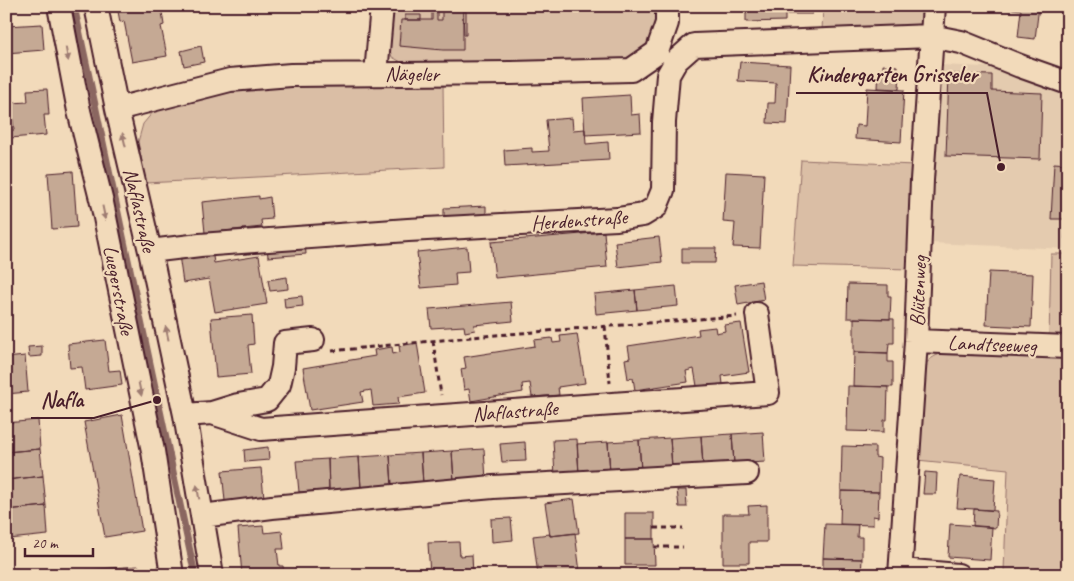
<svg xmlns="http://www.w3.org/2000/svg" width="1074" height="581" font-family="Caveat,sans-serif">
<rect width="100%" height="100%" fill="#f2daba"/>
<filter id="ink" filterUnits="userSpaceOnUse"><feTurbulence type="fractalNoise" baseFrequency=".02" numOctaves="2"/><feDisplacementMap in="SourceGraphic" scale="10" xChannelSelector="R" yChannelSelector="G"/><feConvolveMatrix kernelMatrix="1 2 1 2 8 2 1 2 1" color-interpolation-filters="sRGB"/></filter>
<g filter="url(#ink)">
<path fill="#e4cbaf" d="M941 65 1006 68 1068 90V249L930 243Z"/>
<path fill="#dabea5" stroke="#926e68" d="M391 6H659L650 46 638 56 623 61 403 63 392 57 388 44Z
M823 6H926L925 21 920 26 822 32Z
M443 83 444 167 146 183 138 142 143 124 153 112 237 86Z
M801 160 914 165 910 269 793 266Z
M1051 254H1068V340L1049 339Z
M949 351 1068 355V574L1004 571 1008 469 917 460 920 374C928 358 933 356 949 351Z"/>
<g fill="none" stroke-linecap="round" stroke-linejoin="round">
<path stroke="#8a6661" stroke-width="7" d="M74 6 195 575"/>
</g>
<path fill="#c5a994" stroke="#4a1f2b" d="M117 6H161L164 25 161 26 167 56 132 62 124 21 120 22Z
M432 6H437V20H442V6H463V50H443L399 46 401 20H432Z
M746 6H812V14H785V21L746 22Z
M988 6H1039L1035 39 1018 37 1021 10Z
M463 11H466V35H464Z
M405 15H421V20H405Z
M42 24 44 50 6 53V26Z
M201 46 204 62 184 66 181 51Z
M740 62 790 65 787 124 767 123 768 103H775L776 83 738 81Z
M883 65 897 66V70L900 71 899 89 878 88 879 69 883 70Z
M949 74 992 75V91L1042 93 1040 159 946 156Z
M867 88 904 90 901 142 855 139 856 125 865 126Z
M47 89 49 115H44L46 135 10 138V145H6V131L14 130 11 103 28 102 27 90Z
M630 95 631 115 640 114 641 132 585 135 583 98Z
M572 118 573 130 585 129 586 144 608 142 609 160 505 166 504 150 532 148V152L549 151 546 120Z
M1054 163 1068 164V239H1065L1066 219H1051Z
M73 171 77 227 52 229 48 173Z
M726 172 764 174 760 248 733 247 735 223 723 222Z
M259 196V199L270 197 272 219 261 220 262 227 205 233 202 202Z
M486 206V217L444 219V208Z
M604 232 607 267 495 278 491 242Z
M659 237 662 262 618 267 615 242Z
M305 243 306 254 268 257 267 246Z
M467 247 469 272 455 273 456 285 421 288 417 252Z
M682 248H716L715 263H682Z
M212 250 214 263 259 256 267 304 215 312 209 279 183 283 179 255Z
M989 272 1033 274 1031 327 986 325Z
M287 277 288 289 270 291 268 280Z
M761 281 764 300 738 305 735 285Z
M848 284 888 285V296H891L890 319 847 318Z
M676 286 678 306 637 310 635 290Z
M635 290 637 310 596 314 594 294Z
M302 296 303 306 285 308 284 298Z
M511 302 513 321 474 325 475 330 465 332 464 326 431 328 429 309Z
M252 315 254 344 248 345 251 374 216 377 211 318Z
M854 318 894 319V343H889L888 353 854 352Z
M741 323 749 372 722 376 723 384 697 386 694 369 686 371 688 382 635 390 633 378 628 379 625 359 630 358 628 346 699 335 698 329 715 327 716 333 725 331 724 325Z
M577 334 585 383 558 387 559 395 532 397 530 383 522 384 523 392 471 401 469 389 464 390 461 369 466 368 464 357 535 346 534 340 552 338 553 343 561 342 560 336Z
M105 340 109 371 120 370 122 385 85 390 82 367 70 368 68 344Z
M417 343 425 393 398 397 399 404 373 406 371 390 361 392 363 402 310 410 303 368 375 356 374 350 392 347 393 354 400 352 399 346Z
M42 346V356L29 357 28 347Z
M854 352 888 353V362H893V387L853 386Z
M25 356 28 392 6 394V358Z
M848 386 888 387 887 420H884V432L847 431Z
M122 415 142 531 105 537 84 422Z
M38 420 40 449 6 452V423Z
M763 432 765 462 734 464 732 434Z
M732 434 734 464 703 466 701 436Z
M701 436 703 466 672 468 670 438Z
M670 438 672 468 641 471 639 440Z
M577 439 579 474 555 476 553 440Z
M639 440 641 471 610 473 608 442Z
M525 442 526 461 502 462 500 444Z
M608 442 610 473 579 474 577 444Z
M842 446 875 447V457L880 458 879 492 841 491Z
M268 447 269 460 245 462 244 450Z
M40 449 43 476 6 480V452Z
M484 449 486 480 454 482 452 451Z
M452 451 454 482 423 484 421 453Z
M421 453 423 484 392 486 390 455Z
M390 455 392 486 361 488 359 457Z
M359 457 361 488 329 490 328 459Z
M328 459 329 490 299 492 296 461Z
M261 468 264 498 225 501 222 471Z
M925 472 937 473 936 494H923Z
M43 476 46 506 6 510V480Z
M960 476 995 479 993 510 957 508Z
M677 490H686L687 507H679Z
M841 491 879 492 878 517 873 516V525L840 524Z
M574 499 579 533 550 536 545 503Z
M767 505V542H749V563H723V514H749L748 506Z
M46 506 48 535 9 539 8 527 6 528V510Z
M974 509 997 511 996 528 973 526Z
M625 513H654V539H625Z
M511 518 513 540 492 542 491 519Z
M825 524 858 525 857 537H862V559L823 558Z
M950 524 992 527 990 560 948 557Z
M263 526 264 533 282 531 284 549H277L279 566H283L284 575H242L238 528Z
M575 533 580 572 556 575H538L533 536 550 534V536Z
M625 539H654L655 565H625Z
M459 542 460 556 472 555 473 575H459V573L430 575 428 543Z
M823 558 862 559 861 575H823Z
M139 566 140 575H87L86 570Z"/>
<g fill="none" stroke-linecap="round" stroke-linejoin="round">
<g stroke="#4a1f2b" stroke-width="26">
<path id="minor" d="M59 6 79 111 102 203 153 451 172 575
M96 6 117 109 150 251 185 415 212 575
M376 74 382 6
M117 109 230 80 291 75 511 73 631 70 657 52 667 23V6
M150 251 200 245 408 230 617 219 643 215 656 207 663 190 664 122 668 75 676 61 694 45 931 36 961 42 1020 66 1068 83
M916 341 1068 347
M212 413 238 405 267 400 279 385 283 367 285 343 313 340
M185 415 212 413 261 429 768 393 757 314
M202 516 272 507 493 487 747 473
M901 570 958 575
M900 575 916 341 922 180 934 6"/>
</g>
<path stroke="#4a1f2b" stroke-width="3" stroke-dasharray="5 4" stroke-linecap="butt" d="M605 326 610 383
M433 341 441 395
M332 351 471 337 737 316
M654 528H683
M655 547H683"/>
<use href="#minor" stroke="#f2daba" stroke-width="22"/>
</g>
<defs><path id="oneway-solid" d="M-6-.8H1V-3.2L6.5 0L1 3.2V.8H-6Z" transform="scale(1.25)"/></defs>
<g fill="#9e7c72">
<use href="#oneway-solid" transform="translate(67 54) rotate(79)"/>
<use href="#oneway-solid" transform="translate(124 140) rotate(-103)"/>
<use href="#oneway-solid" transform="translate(104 213) rotate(78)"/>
<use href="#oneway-solid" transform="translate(167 333) rotate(-102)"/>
<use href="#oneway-solid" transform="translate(140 389) rotate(78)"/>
<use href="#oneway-solid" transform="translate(198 492) rotate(-100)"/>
</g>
</g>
<g text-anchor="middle" stroke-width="4.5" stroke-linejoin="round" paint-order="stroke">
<g font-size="21" fill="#4a1f2b" stroke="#f2daba">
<text x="412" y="81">Nägeler</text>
<text transform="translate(140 210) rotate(77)" y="7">Naflastraße</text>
<text transform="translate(579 220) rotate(-4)" y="7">Herdenstraße</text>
<text transform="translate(119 290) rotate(79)" y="7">Luegerstraße</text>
<text transform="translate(918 291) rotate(-88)" y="7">Blütenweg</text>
<text transform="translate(992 344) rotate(2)" y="7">Landtseeweg</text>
<text transform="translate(515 411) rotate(-4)" y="7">Naflastraße</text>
</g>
</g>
<path fill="none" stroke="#4a1f2b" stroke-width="2" d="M1001 167L987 93H796M157 400L94 418H31"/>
<g fill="#4a1f2b" stroke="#f2daba" stroke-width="2">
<circle cx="1001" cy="167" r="5"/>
<circle cx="157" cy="400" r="5"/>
</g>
<g font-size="22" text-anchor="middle" font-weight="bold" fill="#4a1f2b" stroke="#f2daba" stroke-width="4.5" stroke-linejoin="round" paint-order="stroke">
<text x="892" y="82">Kindergarten Grisseler</text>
<text x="62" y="407">Nafla</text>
</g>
<rect width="1074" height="581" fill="none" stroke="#f2daba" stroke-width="25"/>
<rect x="12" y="12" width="1049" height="556" fill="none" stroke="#4a1f2b" stroke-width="2" filter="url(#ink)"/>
<path d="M25 548v8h68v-8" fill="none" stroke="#4a1f2b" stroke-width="2.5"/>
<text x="32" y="548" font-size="15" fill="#4a1f2b" stroke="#f2daba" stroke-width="4" paint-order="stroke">20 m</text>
</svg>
